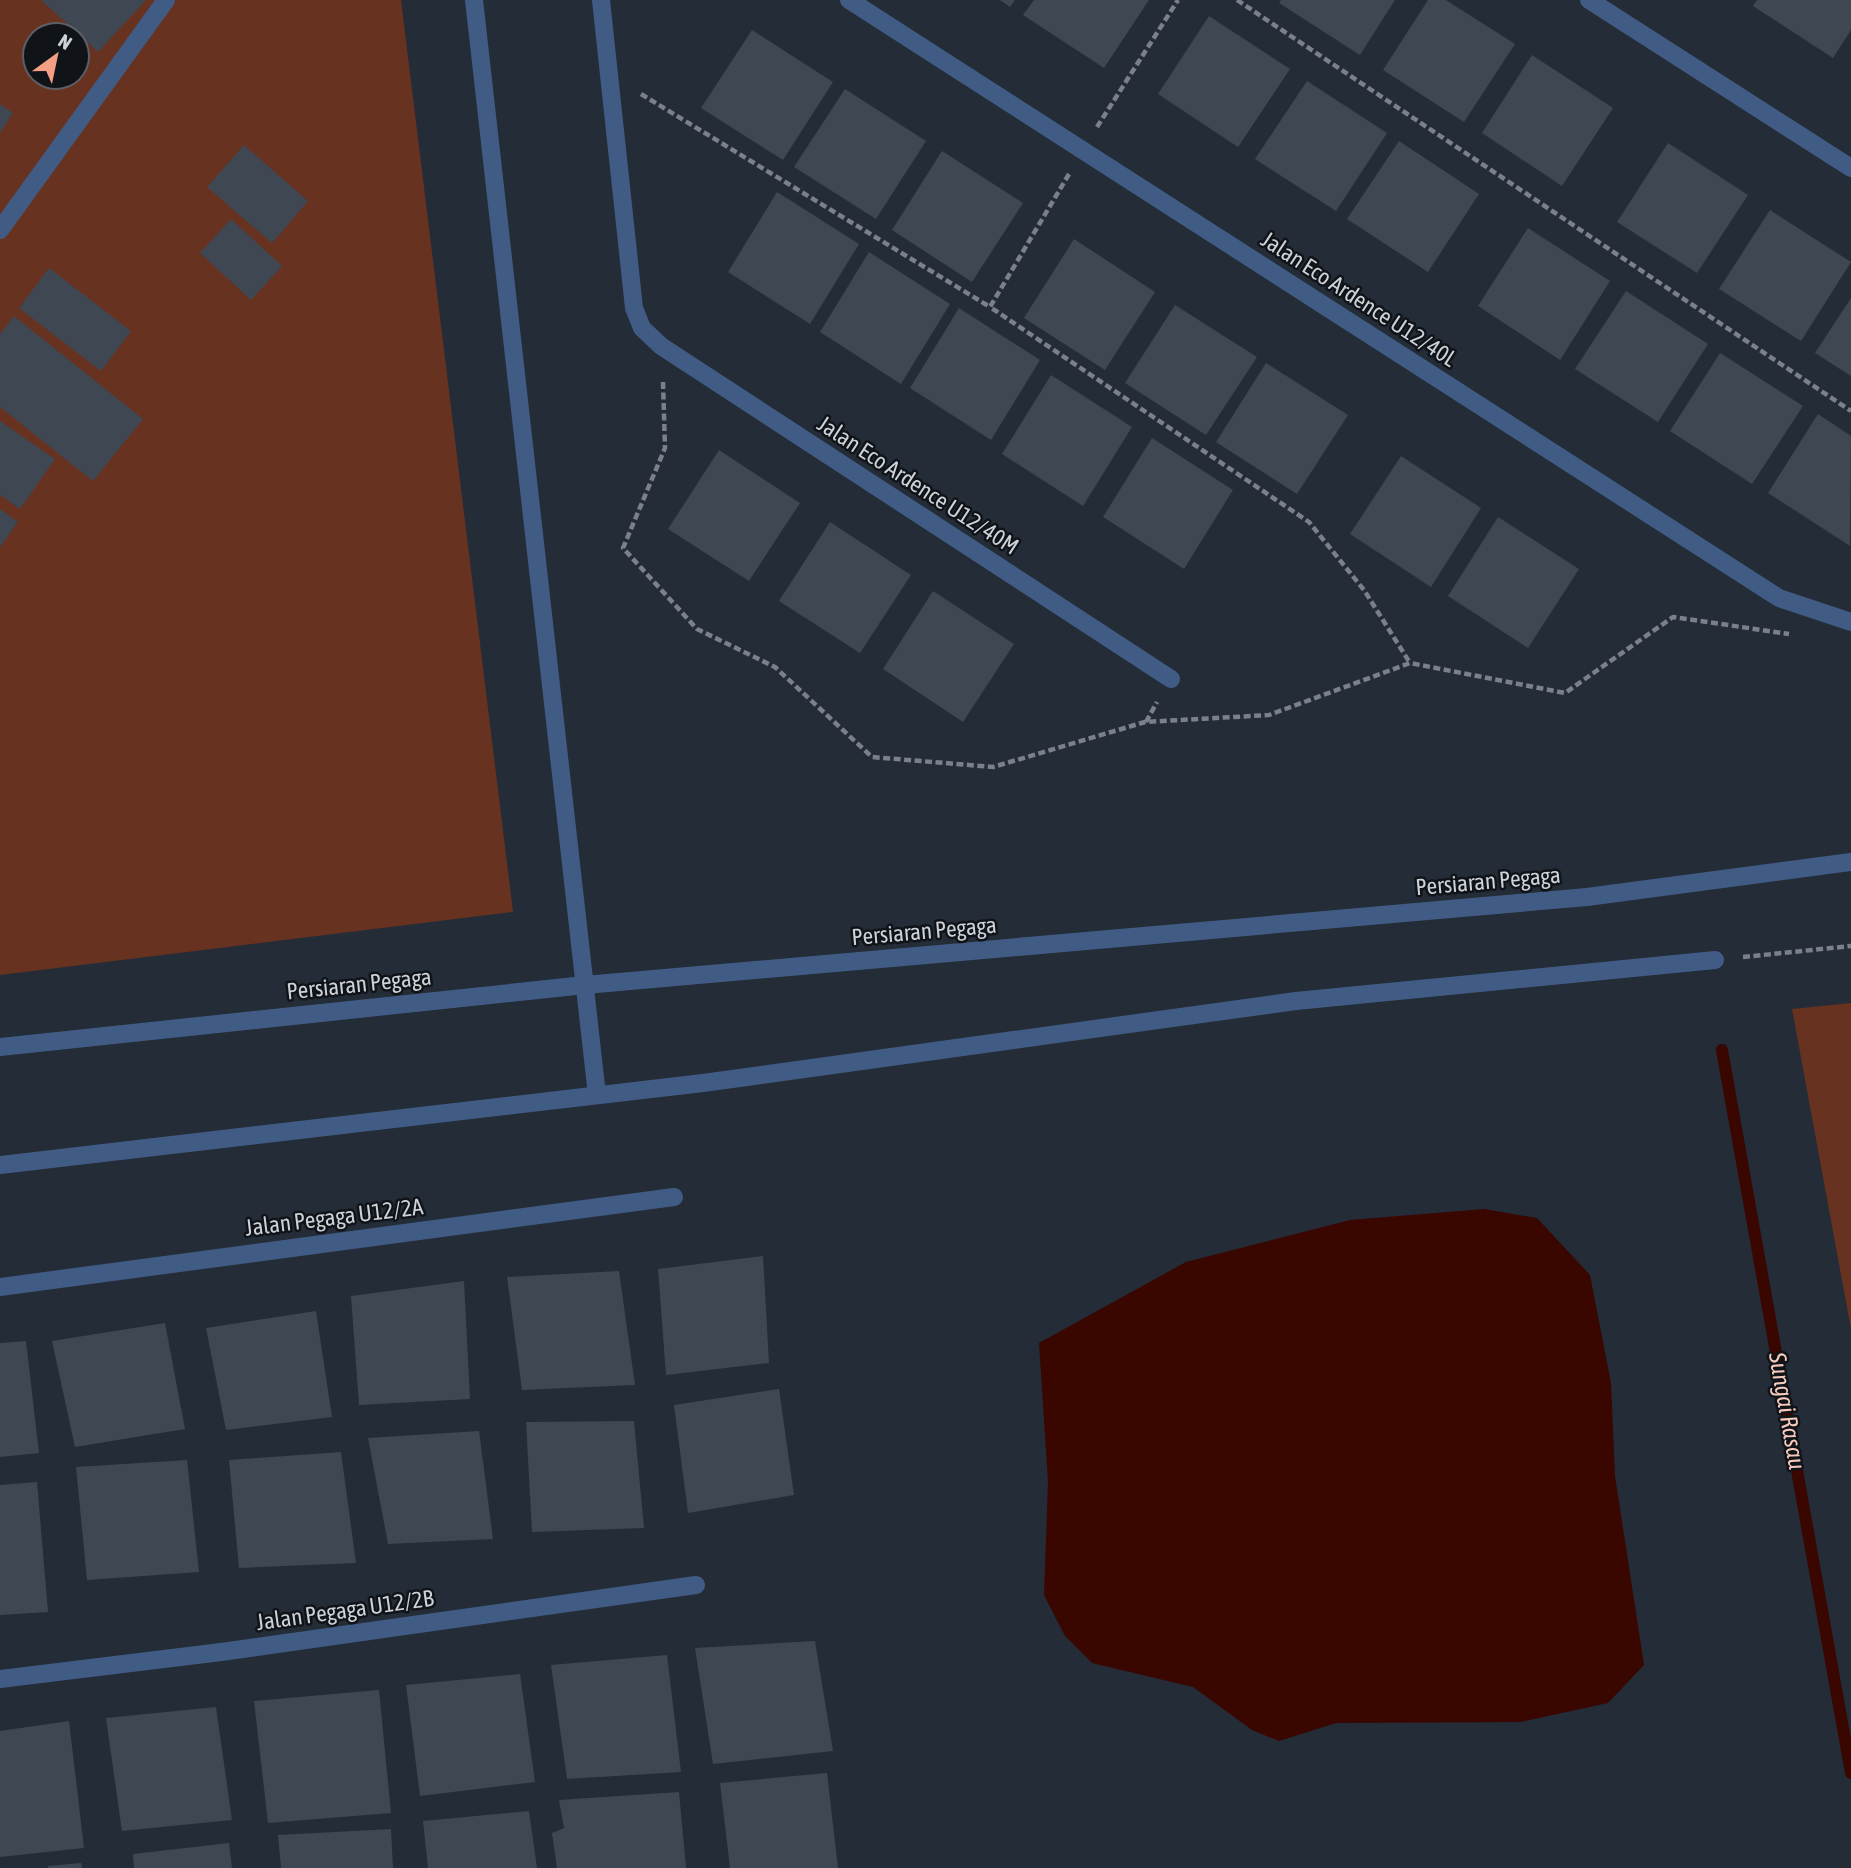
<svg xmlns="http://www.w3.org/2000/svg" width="1851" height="1868" font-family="'Asap Condensed',sans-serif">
<rect width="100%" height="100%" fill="#242c37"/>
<path fill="#683221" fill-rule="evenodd" d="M0 0H401L513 912 0 975ZM35 35H77V77H35Z
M1851 1003V1329L1792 1009Z"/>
<path fill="#390600" d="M1484 1209 1537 1218 1590 1275 1611 1383 1615 1476 1644 1665 1608 1703 1520 1722 1336 1723 1279 1741 1252 1730 1193 1687 1092 1663 1065 1636 1044 1595 1048 1482 1039 1343 1186 1262 1350 1220Z"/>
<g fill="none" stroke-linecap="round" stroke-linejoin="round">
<path stroke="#390600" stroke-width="12" d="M1722 1050 1851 1773"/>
</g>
<path fill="#3f4753" d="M41 0H146L98 52Z
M1000 0H1015L1010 7Z
M1034 0H1149L1104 68 1023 15Z
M1281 0H1395L1360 55 1279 3Z
M1428 0H1446L1515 44 1464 122 1383 70Z
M1757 0H1851V30L1833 58 1753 6Z
M1209 16 1290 69 1238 147 1158 94Z
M752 30 833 82 783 160 701 108Z
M1532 55 1613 108 1562 186 1482 133Z
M1307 81 1387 133 1336 211 1255 159Z
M845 89 926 141 876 219 794 167Z
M0 104 13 113 0 133Z
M1399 141 1479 194 1428 272 1347 219Z
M1668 143 1748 195 1697 273 1617 222Z
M244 145 308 201 272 243 207 187Z
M942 151 1023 203 972 282 892 230Z
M777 192 859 244 810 324 728 272Z
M1770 210 1851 262 1801 341 1719 289Z
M231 219 282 266 251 300 200 253Z
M1528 228 1610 281 1560 360 1478 306Z
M1074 239 1155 292 1105 370 1024 318Z
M869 252 950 304 901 384 820 332Z
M49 268 131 331 101 371 19 308Z
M1626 291 1708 344 1658 422 1575 369Z
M1851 298V376L1815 353Z
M1175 305 1257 357 1206 435 1125 383Z
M959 308 1040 360 991 440 910 388Z
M14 316 143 419 93 481 0 407V334Z
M1720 353 1803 406 1752 484 1670 431Z
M1266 363 1348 415 1297 494 1216 442Z
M1051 375 1132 427 1083 506 1002 454Z
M1818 414 1851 436 1850 546 1768 493Z
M0 421 55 459 20 509 0 495Z
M1152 438 1233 490 1184 569 1103 517Z
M719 450 800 503 749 581 668 529Z
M1401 456 1481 508 1431 587 1350 534Z
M0 509 18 522 0 547Z
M1498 517 1579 569 1528 648 1448 596Z
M830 522 911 575 860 653 779 601Z
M933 591 1014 644 963 722 883 669Z
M763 1256 769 1363 666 1375 658 1269Z
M619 1271 635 1385 522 1390 507 1277Z
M464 1281 470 1399 359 1405 351 1296Z
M316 1311 332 1417 226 1430 206 1328Z
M165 1323 185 1429 75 1447 52 1341Z
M26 1341 39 1453 0 1457V1343Z
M779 1389 794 1495 688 1513 674 1405Z
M634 1421 644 1528 532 1532 526 1422Z
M479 1431 493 1539 388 1544 368 1438Z
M341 1452 356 1563 239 1568 229 1460Z
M187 1460 199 1572 87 1580 76 1467Z
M37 1482 48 1612 0 1615V1485Z
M815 1641 833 1751 713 1764 695 1648Z
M667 1655 681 1772 567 1779 551 1665Z
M520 1674 535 1782 420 1796 406 1685Z
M379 1690 391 1813 268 1823 254 1701Z
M216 1707 232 1820 122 1831 106 1718Z
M69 1721 84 1848 0 1857V1731Z
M827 1773 838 1868H730L720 1783Z
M679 1792 686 1868H557L552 1833 564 1828 559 1800Z
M529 1811 537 1868H428L423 1821Z
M391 1829 393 1868H281L278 1835Z
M229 1843 232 1868H134L133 1854Z
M81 1863 82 1868H48V1866Z"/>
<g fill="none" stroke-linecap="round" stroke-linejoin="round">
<path stroke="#7b818a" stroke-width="4.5" stroke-dasharray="7 3.5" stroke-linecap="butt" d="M1237 0 1851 411
M641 94 990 307
M1097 127 1178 0
M1069 174 990 307 1309 522 1364 590 1410 663
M663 382 665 448 623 548 697 629 775 667 872 757 993 767 1145 722 1269 715 1410 663 1565 693 1673 617 1789 634
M1146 722 1157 702
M1743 957 1851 946"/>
<path stroke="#415c84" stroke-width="18" d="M474 0 597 1095
M601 0 634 308 642 328 661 346 1171 679
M849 0 1779 598 1851 622
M1589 0 1851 168
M0 230 166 0
M0 1047 585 985 1587 897 1851 862
M0 1165 703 1083 1296 1001 1715 960
M0 1287 674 1197
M0 1679 221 1652 696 1585"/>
</g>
<g text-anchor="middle" stroke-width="5" stroke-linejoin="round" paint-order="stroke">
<g font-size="23" fill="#cdd2d9" stroke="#101419">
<text transform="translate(1359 299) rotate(33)" y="8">Jalan Eco Ardence U12/40L</text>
<text transform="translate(918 485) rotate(33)" y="8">Jalan Eco Ardence U12/40M</text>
<text transform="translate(1488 881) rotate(-5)" y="8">Persiaran Pegaga</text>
<text transform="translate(924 931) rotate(-5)" y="8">Persiaran Pegaga</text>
<text transform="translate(359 984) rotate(-6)" y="8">Persiaran Pegaga</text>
<text transform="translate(334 1217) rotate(-7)" y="8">Jalan Pegaga U12/2A</text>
<text transform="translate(345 1610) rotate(-8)" y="8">Jalan Pegaga U12/2B</text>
</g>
<g font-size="24" font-style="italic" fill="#f6cabd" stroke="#101419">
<text transform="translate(1787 1411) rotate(80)" y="8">Sungai Rasau</text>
</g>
</g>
<g transform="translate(56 56) rotate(33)"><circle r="33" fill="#101419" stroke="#5c6066" stroke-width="2"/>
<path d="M0-5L12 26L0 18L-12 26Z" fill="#f39f85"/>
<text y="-10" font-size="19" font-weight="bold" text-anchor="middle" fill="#cdd2d9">N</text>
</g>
</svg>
